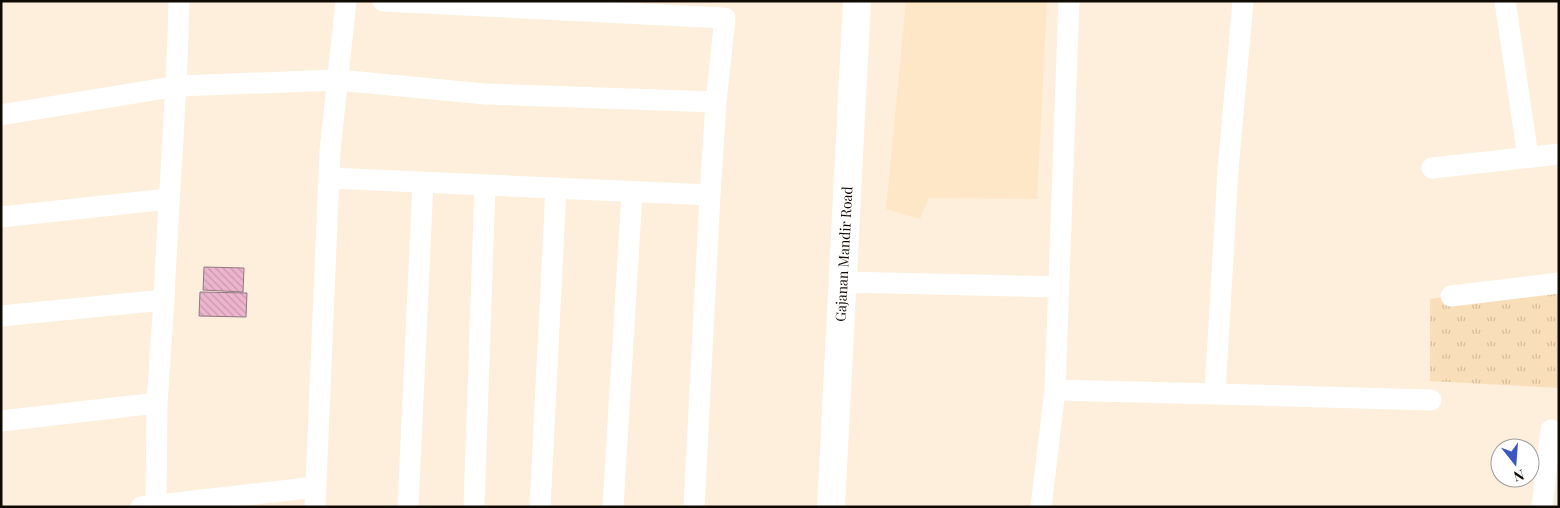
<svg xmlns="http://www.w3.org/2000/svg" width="1560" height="508" font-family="'Playfair Display',serif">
<defs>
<pattern id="park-tufts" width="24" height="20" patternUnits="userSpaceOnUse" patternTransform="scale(1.25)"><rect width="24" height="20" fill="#f8dfba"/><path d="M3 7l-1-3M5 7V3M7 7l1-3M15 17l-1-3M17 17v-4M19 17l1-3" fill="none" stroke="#d4be9e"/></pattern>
<pattern id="building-back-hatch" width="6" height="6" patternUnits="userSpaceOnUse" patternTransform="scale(1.25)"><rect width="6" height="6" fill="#edb4cd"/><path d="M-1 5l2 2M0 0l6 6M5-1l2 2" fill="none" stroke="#ca99ae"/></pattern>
</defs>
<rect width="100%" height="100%" fill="#fdefdb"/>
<path fill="#fde7c7" d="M906 1H1047L1037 199 929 198 920 219 886 209Z"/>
<path fill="url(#park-tufts)" d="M1559 282V388L1430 381V299Z"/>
<path fill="url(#building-back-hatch)" stroke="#927783" d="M204 267 244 268 243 292 203 290Z
M200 292 247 293 246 317 199 316Z"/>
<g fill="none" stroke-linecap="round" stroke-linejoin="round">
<path stroke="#fff" stroke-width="21" d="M383 1 725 18 716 102
M1069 1 1055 390 1215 394 1228 170 1243 1
M1505 1 1528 157
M1 115 178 86 338 80 485 94 716 102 710 195 329 178
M1432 168 1559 154
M1 217 168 199
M842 282 1058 287
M1451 296 1559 283
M164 300C168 200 177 101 179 1
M1 316 164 300 157 403 1 421
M1215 394 1431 400
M156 505 157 403
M141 507 316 487
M315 507 330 151 346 1
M408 507 423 182
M474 507 485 185
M540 507 556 188
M613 507 632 192
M694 507 710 195
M1041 507 1055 390
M1542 507 1551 430"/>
<path stroke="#fff" stroke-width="28" d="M831 507 857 1"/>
</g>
<g text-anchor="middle" stroke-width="4" stroke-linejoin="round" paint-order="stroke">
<g font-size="14" fill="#100a04" stroke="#fff">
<text transform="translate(844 254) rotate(-87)" y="5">Gajanan Mandir Road</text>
</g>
</g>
<rect width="1560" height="508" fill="none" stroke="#100a04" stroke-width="5"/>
<g transform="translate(1515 463) rotate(163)"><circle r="24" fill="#ffffff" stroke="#9f9d9b"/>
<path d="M0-4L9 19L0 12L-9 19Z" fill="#3956c8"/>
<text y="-8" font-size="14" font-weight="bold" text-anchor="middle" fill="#100a04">N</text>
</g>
</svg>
